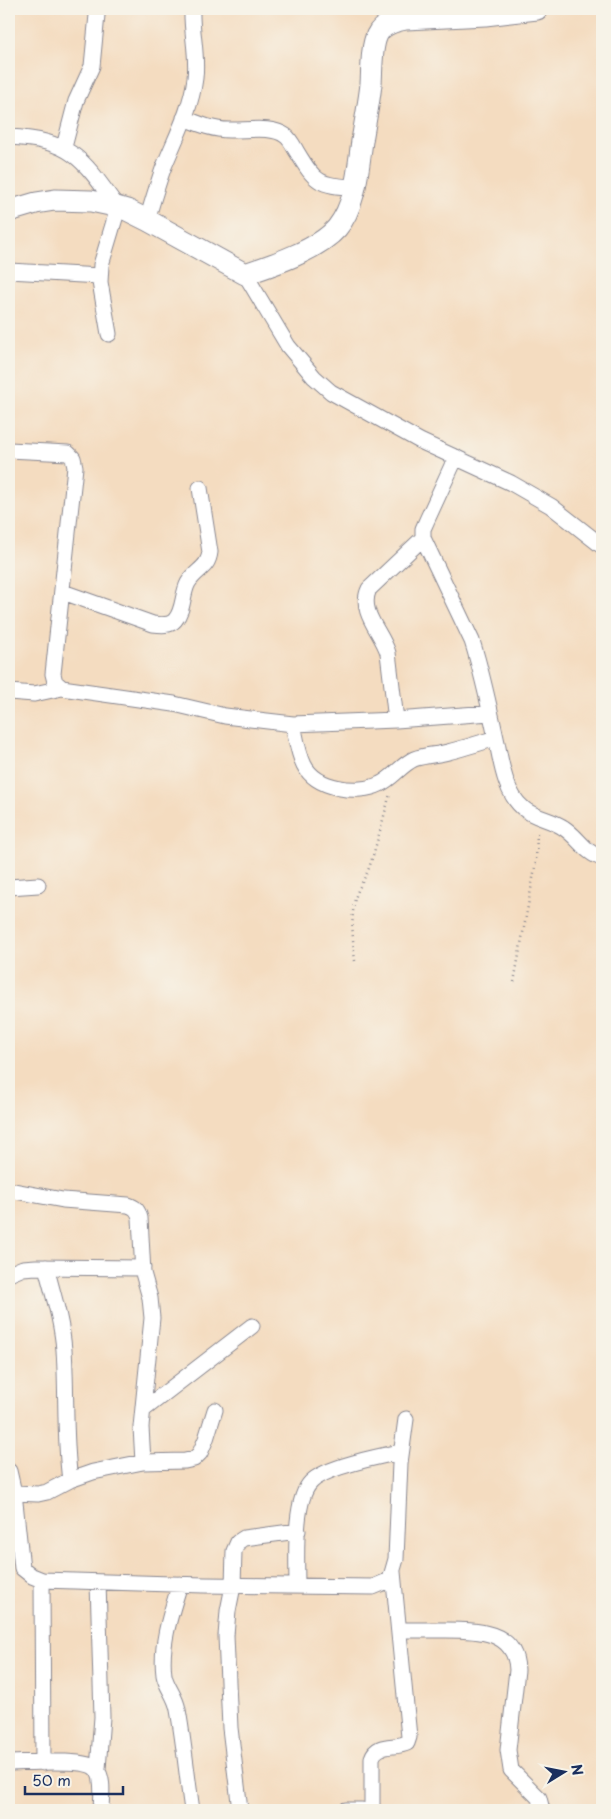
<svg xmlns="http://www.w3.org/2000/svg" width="611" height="1819" font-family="'Playpen Sans',sans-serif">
<rect width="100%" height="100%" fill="#f7f3e8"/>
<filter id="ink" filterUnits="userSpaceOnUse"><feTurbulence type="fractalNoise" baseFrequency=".02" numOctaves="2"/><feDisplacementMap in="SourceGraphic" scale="10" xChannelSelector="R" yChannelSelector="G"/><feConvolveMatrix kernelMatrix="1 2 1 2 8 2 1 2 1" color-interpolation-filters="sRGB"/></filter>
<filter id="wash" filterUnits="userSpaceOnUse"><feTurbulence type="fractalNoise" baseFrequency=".0096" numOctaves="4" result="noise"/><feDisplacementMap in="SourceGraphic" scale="20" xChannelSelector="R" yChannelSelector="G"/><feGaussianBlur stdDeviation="1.12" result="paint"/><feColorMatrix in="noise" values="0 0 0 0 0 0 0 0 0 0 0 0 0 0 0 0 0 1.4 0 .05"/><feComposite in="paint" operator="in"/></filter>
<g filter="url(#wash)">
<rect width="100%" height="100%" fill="#f4dcc0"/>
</g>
<g filter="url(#ink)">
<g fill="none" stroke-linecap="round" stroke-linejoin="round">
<g stroke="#88868f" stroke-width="17">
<path id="street" d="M184 118C199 124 213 130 229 130 245 131 272 125 286 136 290 139 294 147 297 152 315 182 319 186 354 187
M9 137C72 140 83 159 118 208L101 265 100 282 109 334
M64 147 76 101 92 66 97 15
M147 220C152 203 157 186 163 169 175 139 191 110 195 78 198 55 191 32 192 9
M9 271 100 276
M245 274 288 346 314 377 331 392 420 441 511 483 551 506 602 546
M9 450 68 453 73 458 75 467 53 674 55 682 62 688 174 704 225 716 293 724 396 720 490 713
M456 457 427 520 423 529V538L472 641C482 672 489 705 496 738 501 760 504 792 523 808 534 818 551 819 564 828 578 837 586 854 602 858
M63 592 153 624C161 625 170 626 175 620 184 610 182 594 188 583 196 569 208 569 210 552L200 488
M9 692 34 694 62 688
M396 720 388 653C382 632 358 612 369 589L423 538
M293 724C296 738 298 753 304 765 316 789 358 795 380 784 393 778 401 765 414 759 425 755 437 755 448 752 464 748 480 743 496 738
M9 887 38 885
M9 1190 63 1200 128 1205C135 1207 138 1210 140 1218L143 1273 150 1298 152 1318 141 1427 143 1462
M46 1267C53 1294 62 1322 64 1350 67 1393 64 1437 70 1480
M9 1274 23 1268 36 1267 143 1268
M143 1410 252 1326
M9 1471 14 1493 22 1568 32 1576 42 1580 204 1585 373 1587 390 1580 396 1559 400 1463 406 1419
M14 1493 38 1494 47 1492 70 1480 93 1472 143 1462 185 1461 194 1459 200 1453 206 1439 215 1410
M42 1580 43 1763
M98 1582 102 1717 98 1769
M180 1584C171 1613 160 1644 164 1675 166 1687 176 1696 178 1710 184 1743 187 1777 192 1810
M297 1586C297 1560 293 1500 311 1482 325 1467 381 1456 401 1452
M399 1630C415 1630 430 1630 446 1630 476 1630 516 1630 517 1670L508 1750 511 1770 539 1798 542 1810
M9 1763C25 1763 87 1758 96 1769 105 1778 101 1799 101 1810
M240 1810 230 1728 226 1636 228 1611 233 1586 234 1551 238 1542 244 1538 298 1531
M346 1810H362
M372 1810V1758C377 1742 395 1749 407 1743L409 1737 393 1572"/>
</g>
<g stroke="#88868f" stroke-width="23">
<path id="secondary" d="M9 211 36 203 55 200 91 201 110 205 127 210 147 220 245 274C272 265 318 250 337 228 356 205 358 169 362 141 365 122 369 103 371 84 372 71 371 47 377 35 382 24 395 21 406 19L485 15 537 9"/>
</g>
<path stroke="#88868f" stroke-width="2.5" stroke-dasharray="1 4" stroke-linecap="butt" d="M355 961C353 942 351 923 354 904 356 890 364 881 369 868 377 844 383 819 390 794
M514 982 536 862 537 831"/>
<use href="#street" stroke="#fff" stroke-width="15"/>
<use href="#secondary" stroke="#fff" stroke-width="21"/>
</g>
</g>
<rect width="611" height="1819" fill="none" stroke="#f7f3e8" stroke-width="30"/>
<g transform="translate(564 1772) rotate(80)" stroke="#f7f3e8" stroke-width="4" paint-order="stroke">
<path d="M0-4L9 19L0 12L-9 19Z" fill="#1b2f5e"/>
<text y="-8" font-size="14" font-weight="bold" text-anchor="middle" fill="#1b2f5e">N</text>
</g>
<path d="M25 1786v8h98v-8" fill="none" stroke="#1b2f5e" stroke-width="2.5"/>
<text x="32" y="1786" font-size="15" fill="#1b2f5e" stroke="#f7f3e8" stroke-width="4" paint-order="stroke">50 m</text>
</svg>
